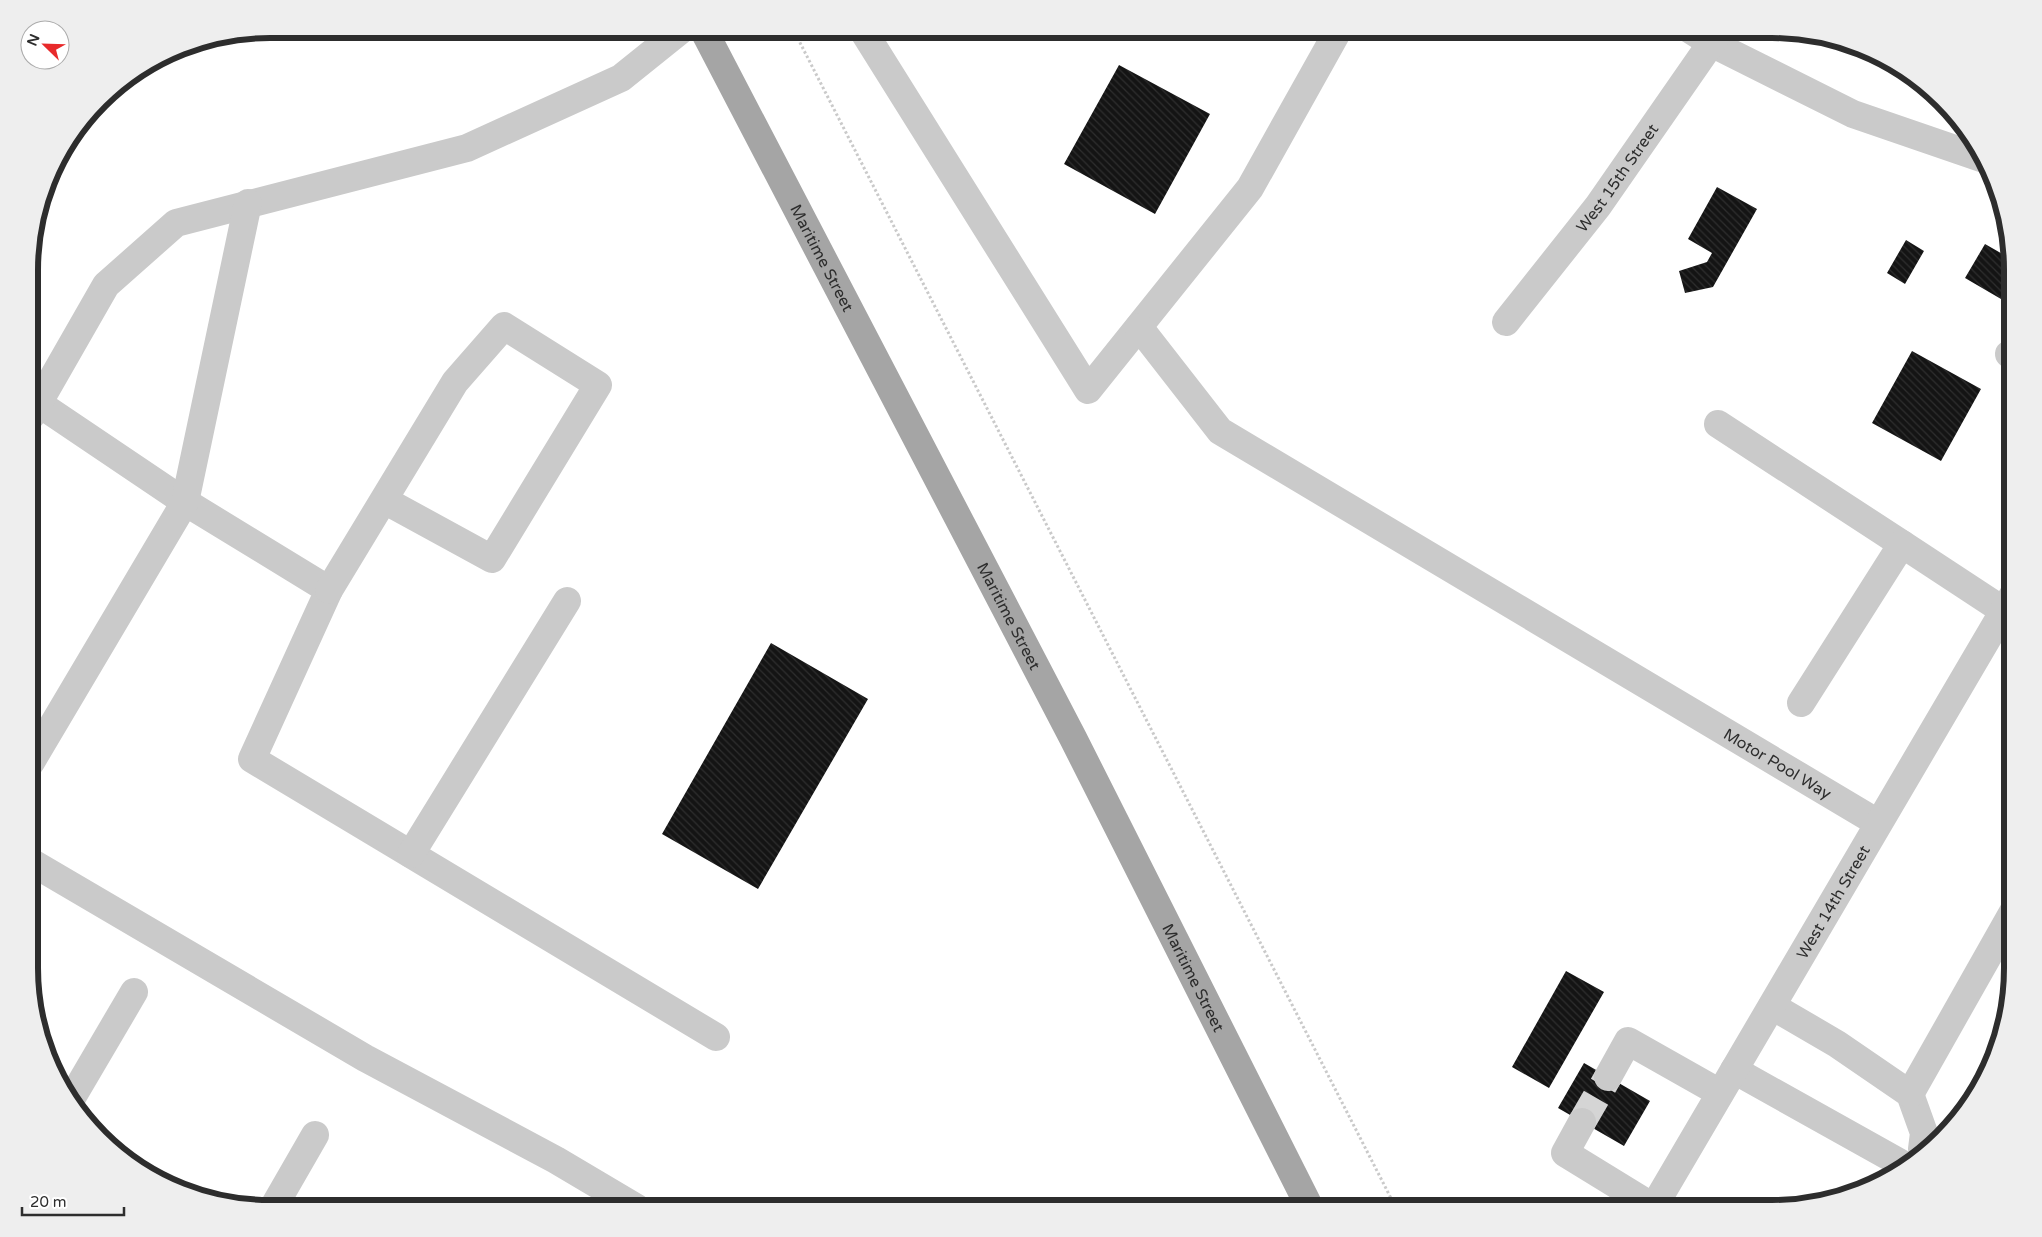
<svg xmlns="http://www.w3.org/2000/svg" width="2042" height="1237" font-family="'Varela Round',sans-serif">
<defs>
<pattern id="building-back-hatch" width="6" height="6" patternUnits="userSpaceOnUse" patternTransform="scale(1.25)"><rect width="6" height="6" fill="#141414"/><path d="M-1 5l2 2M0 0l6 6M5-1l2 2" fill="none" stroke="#2e2e2e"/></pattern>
</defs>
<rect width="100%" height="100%" fill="#fff"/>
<path fill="url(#building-back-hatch)" d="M472 29H498L478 39Z
M1119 65 1210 114 1155 214 1064 164Z
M1717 187 1757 209 1713 287 1685 293 1679 271 1707 262 1712 253 1688 239Z
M1906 240 1924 251 1905 284 1887 273Z
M1985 244 2013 260V306L1965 278Z
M1912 351 1981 389 1941 461 1872 423Z
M771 643 868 699 758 889 662 834Z
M1566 971 1604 992 1549 1088 1512 1067Z
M1584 1063 1650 1101 1624 1146 1558 1108Z"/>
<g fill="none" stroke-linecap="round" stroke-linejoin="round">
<path stroke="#d5d5d5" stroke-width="28" stroke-dasharray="28 14" stroke-linecap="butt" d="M1582 1122 1608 1077"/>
<path stroke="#cacaca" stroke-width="3" stroke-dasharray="2.5 2.5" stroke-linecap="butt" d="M793 29 1396 1208"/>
<g stroke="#cacaca" stroke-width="28">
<path d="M862 29 1088 390 1250 188 1339 29"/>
<path d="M1689 29 1711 43 1853 114 1984 159"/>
<path id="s1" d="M1506 322 1598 206 1721 29"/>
<path id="s2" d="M1139 327 1220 431 1878 823"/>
<path d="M2009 354 2013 357"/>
<path d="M31 406 38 403 185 502 329 590 252 759 716 1037"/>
<path d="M31 416 106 285 176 223 467 148 621 78 682 29"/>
<path d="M1718 424 1902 544"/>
<path d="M329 590 455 382 504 326 598 385 492 559 384 500"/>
<path d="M1801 703 1902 544 2004 611"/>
<path d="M31 762 185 502 248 203"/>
<path d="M411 854 567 601"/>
<path d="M31 862 365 1058 556 1160 637 1208"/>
<path d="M1772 1006 1837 1044 1910 1094 1924 1133 1922 1149"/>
<path d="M1734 1070 1904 1165"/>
<path d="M1608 1077 1628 1041 1720 1093"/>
<path d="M1910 1094 2013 912"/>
<path d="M70 1101 134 992"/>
<path d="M1582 1122 1565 1153 1653 1207"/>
<path d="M273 1208 315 1135"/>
<path id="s3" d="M1653 1208 2013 595"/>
</g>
<path stroke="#a5a5a5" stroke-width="28" id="s4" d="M703 29 1073 738 1310 1208"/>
</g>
<g text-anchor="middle" stroke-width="5" stroke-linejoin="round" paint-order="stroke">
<g font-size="16" fill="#2d2d2d" stroke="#fff">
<text dy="6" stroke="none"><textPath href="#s1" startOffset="182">West 15th Street</textPath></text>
<text dy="6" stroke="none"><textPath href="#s4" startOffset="258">Maritime Street</textPath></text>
<text dy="6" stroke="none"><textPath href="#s4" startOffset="662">Maritime Street</textPath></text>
<text dy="6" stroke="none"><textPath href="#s2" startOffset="781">Motor Pool Way</textPath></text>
<text dy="6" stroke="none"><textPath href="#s3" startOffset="355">West 14th Street</textPath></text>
<text dy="6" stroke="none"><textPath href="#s4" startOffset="1068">Maritime Street</textPath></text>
</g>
</g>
<path d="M0 0H2042V1237H0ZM270 38H1772A232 232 0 0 1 2004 270V968A232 232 0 0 1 1772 1200H270A232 232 0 0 1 38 968V270A232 232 0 0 1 270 38Z" fill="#eee" fill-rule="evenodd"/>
<path fill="none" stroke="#2d2d2d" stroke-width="6" d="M270 38H1772A232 232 0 0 1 2004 270V968A232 232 0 0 1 1772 1200H270A232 232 0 0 1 38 968V270A232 232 0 0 1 270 38Z"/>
<g transform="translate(45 45) rotate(293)"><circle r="24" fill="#ffffff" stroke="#ababab"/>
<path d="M0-4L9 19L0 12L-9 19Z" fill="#e82a2b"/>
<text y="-8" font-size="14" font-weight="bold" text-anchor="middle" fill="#2d2d2d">N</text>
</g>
<path d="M22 1207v8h102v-8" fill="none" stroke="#2d2d2d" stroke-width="2.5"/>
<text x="30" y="1207" font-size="15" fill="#2d2d2d" stroke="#ffffff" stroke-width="4" paint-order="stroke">20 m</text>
</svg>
